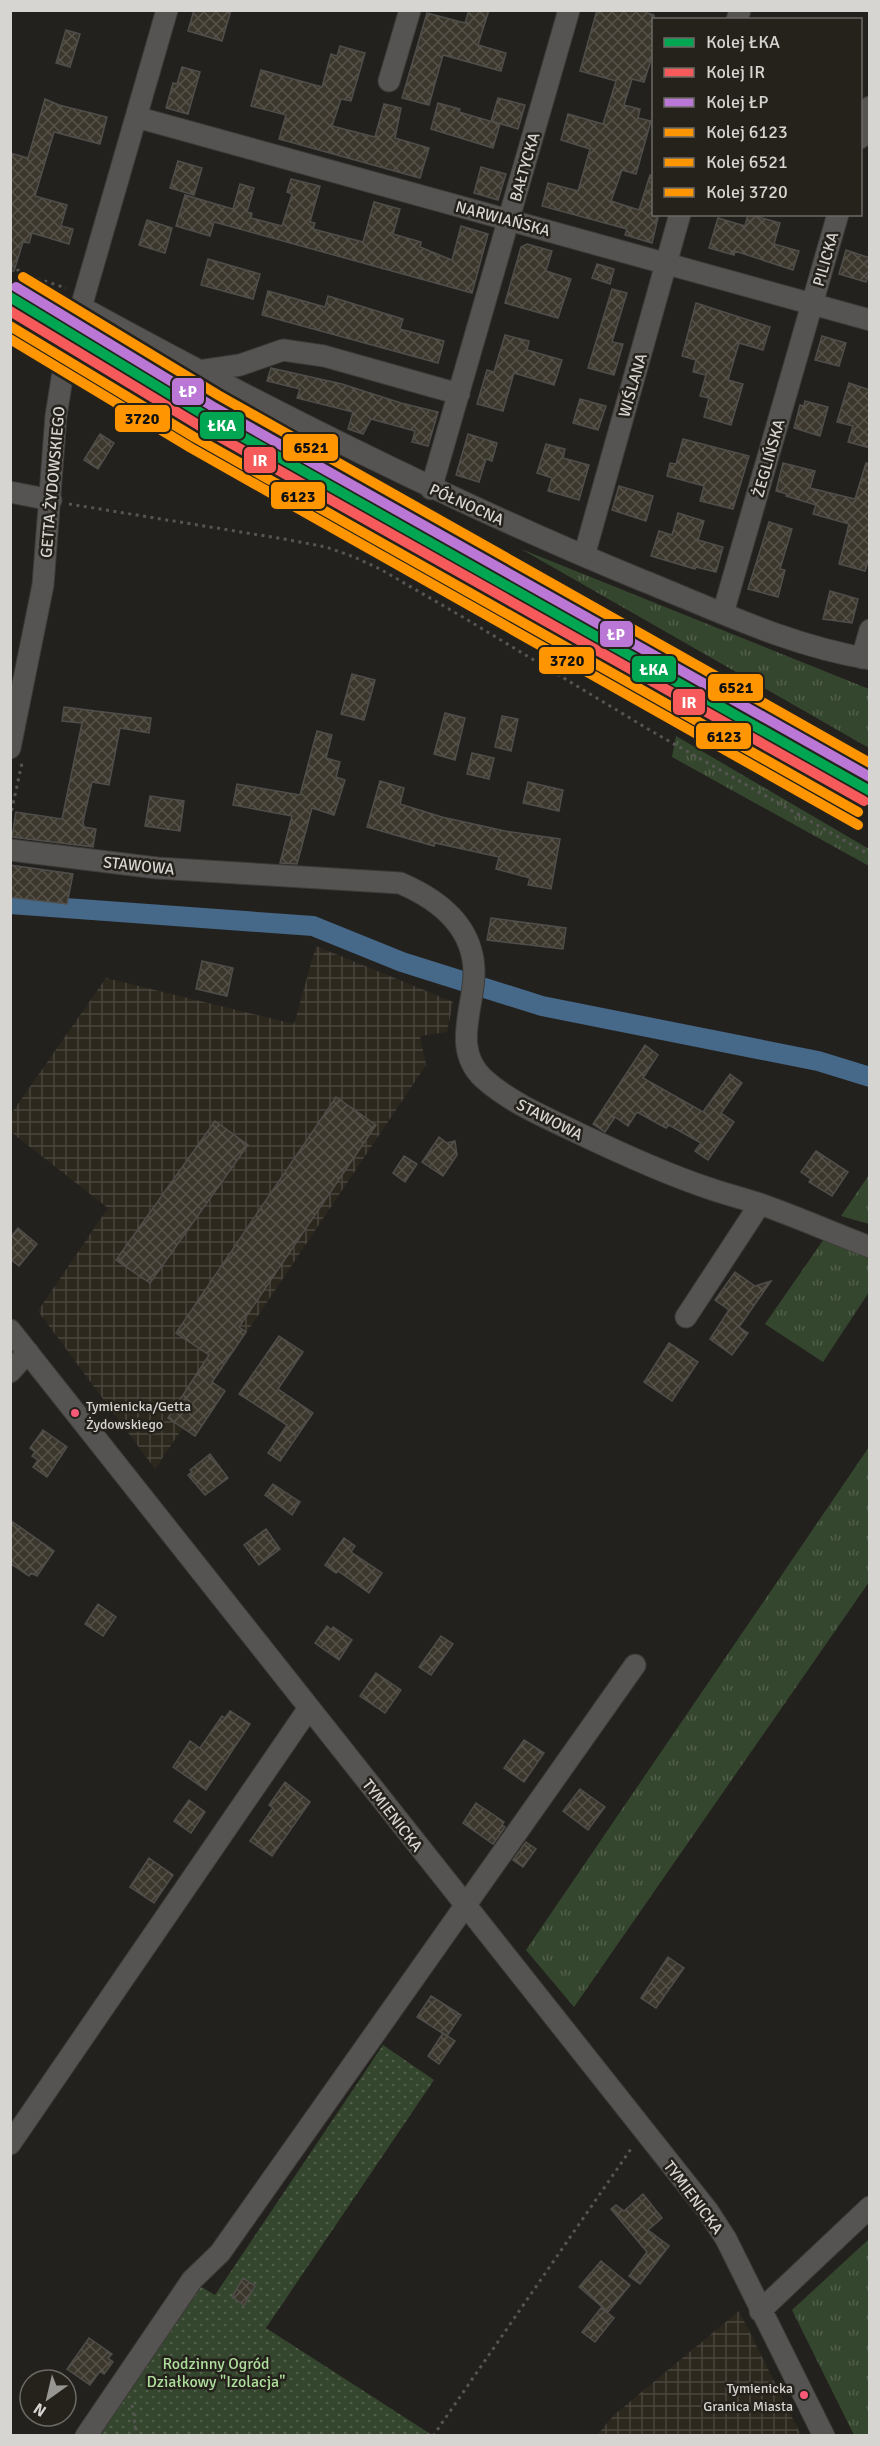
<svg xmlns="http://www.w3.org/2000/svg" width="880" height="2446" font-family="Signika,sans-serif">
<defs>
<pattern id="industrial-grid" width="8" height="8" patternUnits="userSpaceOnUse" patternTransform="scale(1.5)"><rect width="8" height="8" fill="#2d281e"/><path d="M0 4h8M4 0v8" fill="none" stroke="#4b463e"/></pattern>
<pattern id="grass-tufts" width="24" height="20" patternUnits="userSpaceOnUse" patternTransform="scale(1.5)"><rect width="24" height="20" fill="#35462e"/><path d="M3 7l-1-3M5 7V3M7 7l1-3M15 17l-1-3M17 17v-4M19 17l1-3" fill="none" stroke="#52604b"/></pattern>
<pattern id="garden-dots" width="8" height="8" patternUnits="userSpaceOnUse" patternTransform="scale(1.5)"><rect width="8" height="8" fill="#35462e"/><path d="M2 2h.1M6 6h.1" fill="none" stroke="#52604b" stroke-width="1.8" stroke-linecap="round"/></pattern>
<pattern id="building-cross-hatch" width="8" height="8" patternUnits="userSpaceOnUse" patternTransform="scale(1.5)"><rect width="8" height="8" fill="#3c372d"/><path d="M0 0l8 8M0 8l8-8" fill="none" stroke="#57534a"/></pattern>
</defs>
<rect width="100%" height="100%" fill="#23211e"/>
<path fill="url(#industrial-grid)" d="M316 946 453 1002 447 1032 420 1036 426 1065 155 1469 38 1311 108 1208 11 1132V1114L106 978 294 1024Z
M739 2311 801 2435H597L614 2415Z"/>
<path fill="#2d281e" d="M11 290 64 325 55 344 38 335 11 317Z
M85 336 208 411 869 784V810L111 379 75 357Z"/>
<path fill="url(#grass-tufts)" d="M521 549 869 689V748L848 736Z
M676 736 869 849V866L672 757Z
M869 1175V1224L841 1216Z
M826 1236 869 1257V1292L823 1362 765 1324Z
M869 1447V1582L574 2007 526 1950Z
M869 2239V2435H854L792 2310Z"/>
<path fill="url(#garden-dots)" d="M383 2045 434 2080 266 2328 432 2435 96 2436 198 2285 215 2295Z"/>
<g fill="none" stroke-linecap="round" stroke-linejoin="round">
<path stroke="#466889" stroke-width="20" d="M10 904 313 926 402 962 542 1006 818 1061 870 1077"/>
</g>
<path fill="url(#building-cross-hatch)" stroke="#4f4e4b" stroke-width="1.5" d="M194 10H231L222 41 188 31Z
M469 10H489L478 45 506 53 501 71 443 55 429 105 402 98 427 13 465 23Z
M597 10H639L654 15V50L644 82 632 79 624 105 640 109 638 118 651 121 636 174 622 170 611 201 639 210 650 175 654 176V216L658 218 652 243 625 235 627 229 542 206 548 183 578 191 590 149 561 140 568 114 603 124 616 81 580 71Z
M66 30 80 34 70 67 56 63Z
M340 46 365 53 351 101 341 99 332 126 375 137 384 104 401 108 395 138 429 148 420 178 279 139 286 115 251 106 261 70 322 87 331 54 337 56Z
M182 67 200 72 188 114 166 108 173 83 177 84Z
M498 98 525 105 518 129 491 121Z
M45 99 59 105 107 117 100 144 54 132 35 196 67 205 61 226 73 229 69 244 32 233 29 243 23 242 14 271H10V153L28 158Z
M438 103 460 109 459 112 500 124 493 148 431 129Z
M178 161 202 168 194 195 170 188Z
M481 167 506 174 498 200 474 193Z
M291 179 320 186 310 222 315 223 313 229 363 242 374 202 400 209 393 234 421 242 420 247 452 260 461 226 488 234 472 293 214 222 210 236 176 226 185 195 233 209 240 184 254 188 247 212 252 213 251 218 282 226 292 194 287 192Z
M748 214 780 223 774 244 799 251 793 270 735 251 734 255 709 248 718 218 745 226Z
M147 220 172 228 165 253 139 245Z
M527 244 552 251 546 271 571 279 558 318 505 303 521 247Z
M846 250 870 258V270L866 282 839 274Z
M208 259 260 274 253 299 201 285Z
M597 264 614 269 610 284 592 278Z
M612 289 627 293 612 342 623 344 614 375 588 368Z
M268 291 325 307 328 296 403 319 400 329 444 341 438 363 262 315Z
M696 303 770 327 763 350 739 343 728 380 743 384 731 425 704 417 709 398 700 396 706 375 693 372 696 360 682 356Z
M505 335 529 341 527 350 562 360 554 385 514 373 503 411 477 404 487 370 494 372Z
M822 336 846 343 839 366 815 360Z
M271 368 342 384 401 403 438 412 428 446 412 442 415 431 371 419 363 434 348 429 353 412 297 398 300 389 267 381Z
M849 383 870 390V448L848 442 853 426 837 422Z
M580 399 606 406 598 430 573 423Z
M805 401 828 407 820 436 794 428 800 405 804 406Z
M100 434 114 443 98 469 84 460Z
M468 434 497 443 492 461 486 459 479 482 456 475Z
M683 439 749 456 733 509 700 501 704 486 667 476 670 463 676 464Z
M546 444 565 449 563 458 589 465 579 500 548 491 552 478 537 473Z
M783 463 815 471 810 488 855 499 866 463H870V555L865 571 839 564 849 524 813 514 816 505 786 496 787 494 776 491Z
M619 486 653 496 646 521 612 510Z
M678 513 704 521 698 540 723 547 716 572 696 567 695 569 651 556 659 531 672 535Z
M769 522 792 529 780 569 785 570 778 597 748 589Z
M830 591 858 599 852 623 823 619Z
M352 674 375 680 364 720 341 714Z
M64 707 151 718 149 733 120 728 109 785 92 782 83 822 84 827 96 829 93 847 12 837 16 812 62 819 82 723 62 721Z
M445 713 465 718 455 760 434 754Z
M502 716 518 719 511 751 495 747Z
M317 731 332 735 326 758 340 762 336 777 345 780 334 815 312 808 297 864 280 863 292 816 233 805 237 784 300 795Z
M472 753 494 758 489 779 467 774Z
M380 781 404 788 400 804 442 817 505 831 560 839 551 889 528 885 530 878 496 869 499 857 435 843 434 846 367 827Z
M528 782 563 790 559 811 523 803Z
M150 796 184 801 180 831 145 826Z
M10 865 73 874 67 904 10 897Z
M491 918 566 928 563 949 487 940Z
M202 961 233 968 227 996 196 989Z
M645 1045 658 1055 643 1078 703 1112 730 1074 742 1083 721 1113 734 1122 708 1160 695 1151 701 1143 669 1125 666 1128 637 1112 628 1126 615 1117 605 1132 593 1124Z
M336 1097 376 1125 239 1327 246 1332 212 1382 225 1391 195 1436 168 1418 209 1355 176 1333Z
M215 1121 248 1145 150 1283 116 1260Z
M439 1137 447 1143 455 1141 457 1155 443 1176 422 1162Z
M816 1151 848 1172 832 1196 809 1182 811 1179 801 1172Z
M404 1156 417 1164 405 1182 393 1173Z
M18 1228 37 1244 19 1266 10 1259V1238Z
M735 1272 755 1286 771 1281 739 1327 748 1333 732 1355 710 1339 729 1310 715 1300Z
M279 1336 303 1352 278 1389 313 1413 280 1461 268 1453 287 1425 239 1394Z
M669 1343 698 1362 672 1401 644 1382Z
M43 1430 67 1447 47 1477 33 1467 38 1460 32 1456 35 1452 30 1448Z
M210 1454 228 1478 205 1495 188 1475 192 1472 190 1470Z
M273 1484 300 1502 292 1515 265 1495Z
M10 1520 54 1551 37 1576 31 1573 29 1576 10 1563Z
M266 1529 280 1549 259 1565 244 1545Z
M344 1538 355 1546 351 1552 382 1573 369 1593 338 1571 336 1573 325 1565Z
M98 1604 116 1617 103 1636 85 1624Z
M327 1626 332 1630 333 1627 352 1640 339 1660 315 1643Z
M441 1636 453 1644 431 1675 419 1667Z
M376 1673 401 1690 385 1713 360 1696Z
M230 1711 250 1724 206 1790 173 1767 190 1741 200 1748 222 1716 225 1718Z
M524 1740 544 1753 524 1782 504 1768Z
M285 1782 310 1802 272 1856 250 1841 273 1808 269 1805Z
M580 1789 605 1807 588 1830 563 1811Z
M189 1800 205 1812 191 1833 174 1821Z
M476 1803 504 1822 502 1825 505 1827 493 1844 463 1823Z
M526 1842 536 1849 523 1867 513 1860Z
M149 1858 173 1875 154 1903 130 1887Z
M668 1957 684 1968 656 2008 641 1998Z
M431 1996 461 2015 447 2036 417 2017Z
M443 2033 455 2041 439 2064 428 2056Z
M643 2194 662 2218 648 2230 669 2246 640 2284 629 2276 647 2252 611 2209 616 2205 624 2211Z
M601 2261 630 2285 608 2312 579 2287Z
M243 2278 255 2286 244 2305 232 2297Z
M601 2308 614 2318 595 2342 582 2332Z
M89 2338 112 2354 108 2358 113 2362 104 2374 100 2371 90 2385 67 2369Z"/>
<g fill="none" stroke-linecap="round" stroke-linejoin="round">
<g stroke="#3d3b38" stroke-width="23">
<path id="minor" d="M737 20 740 10
M389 81 410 10
M136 117 870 320
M860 138 870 107
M81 307C263 407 447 500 639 579 714 609 789 646 870 659
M199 371 240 365 283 350 324 356 459 394
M431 489 569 10
M10 492 51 500
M584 556 680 214
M723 613 838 214
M862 658 870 630
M10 748 43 585 56 416 64 366 167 10
M10 850 157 868 400 883C440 900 475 928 474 975 473 1010 452 1050 484 1079 511 1103 545 1117 578 1133 620 1153 663 1173 708 1188 725 1194 742 1198 760 1204 797 1217 833 1233 870 1247
M686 1317 760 1204
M10 1330 708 2211 726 2239 824 2436
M10 1372 28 1352
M10 2144 309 1708
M760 2311 870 2207
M86 2436 192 2280 220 2253 635 1665"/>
</g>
<path stroke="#565553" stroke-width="3" stroke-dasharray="3 4.5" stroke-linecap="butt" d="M10 266 29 276 66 288
M69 504 284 539 326 547 354 557 380 569 461 616 653 732 870 855
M10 818 22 763
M132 2405 137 2436
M433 2436 633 2146"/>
<use href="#minor" stroke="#565452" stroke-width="21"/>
<g stroke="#25221c" stroke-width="15">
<path id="rail-1" d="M10 297 206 416 870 791"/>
</g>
<g stroke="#25221c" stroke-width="15">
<path id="rail-2" d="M10 311 200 426 864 801"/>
</g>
<g stroke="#25221c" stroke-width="15">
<path id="rail-3" d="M16 287 212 406 870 777"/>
</g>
<g stroke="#25221c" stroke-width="15">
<path id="rail-4" d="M10 326 194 437 858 812"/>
</g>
<g stroke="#25221c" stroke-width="15">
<path id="rail-5" d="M23 277 218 395 870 763"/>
</g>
<g stroke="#25221c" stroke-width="15">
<path id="rail-6" d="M10 339 191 448 858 825"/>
</g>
<use href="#rail-1" stroke="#00a651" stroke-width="10"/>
<use href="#rail-2" stroke="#f75a5a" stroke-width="10"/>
<use href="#rail-3" stroke="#ba77d6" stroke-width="10"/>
<use href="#rail-4" stroke="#ff9500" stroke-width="10"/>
<use href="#rail-5" stroke="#ff9500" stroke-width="10"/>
<use href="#rail-6" stroke="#ff9500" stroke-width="10"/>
</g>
<g fill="#f75a77" stroke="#25221c" stroke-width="2">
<circle cx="75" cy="1413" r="5"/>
<circle cx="804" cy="2395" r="5"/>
</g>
<g text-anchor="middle" stroke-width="5" stroke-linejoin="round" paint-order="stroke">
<g font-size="14" fill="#d7d5d1" stroke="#25221c" text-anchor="start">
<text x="86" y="1411">Tymienicka/Getta<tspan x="86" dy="18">Żydowskiego</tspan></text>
<text x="793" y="2393" text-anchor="end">Tymienicka<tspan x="793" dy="18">Granica Miasta</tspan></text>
</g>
<g font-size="16" fill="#d7d5d1" stroke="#25221c">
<text transform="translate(524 167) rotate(-74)" y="6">BAŁTYCKA</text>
<text transform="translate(503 218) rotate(15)" y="6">NARWIAŃSKA</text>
<text transform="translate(825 259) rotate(-74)" y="6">PILICKA</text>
<text transform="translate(632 385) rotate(-74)" y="6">WIŚLANA</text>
<text transform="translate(768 458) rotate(-74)" y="6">ŻEGLIŃSKA</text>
<text transform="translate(52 482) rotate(-85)" y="6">GETTA ŻYDOWSKIEGO</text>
<text transform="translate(467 504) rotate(24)" y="6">PÓŁNOCNA</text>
<text transform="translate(139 865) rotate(6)" y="6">STAWOWA</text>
<text transform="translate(550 1119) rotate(27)" y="6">STAWOWA</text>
<text transform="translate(393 1815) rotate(52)" y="6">TYMIENICKA</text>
<text transform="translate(694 2197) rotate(53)" y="6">TYMIENICKA</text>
</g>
<g font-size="16" fill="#aede9c" stroke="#25221c">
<text x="216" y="2369">Rodzinny Ogród<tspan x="216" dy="18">Działkowy "Izolacja"</tspan></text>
</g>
</g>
<g stroke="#25221c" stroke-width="2">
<rect x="171" y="377" width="34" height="29" rx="6" fill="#ba77d6"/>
<rect x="114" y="404" width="57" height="29" rx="6" fill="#ff9500"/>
<rect x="199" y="411" width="46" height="29" rx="6" fill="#00a651"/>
<rect x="282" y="433" width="57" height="29" rx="6" fill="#ff9500"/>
<rect x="243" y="446" width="34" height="28" rx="6" fill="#f75a5a"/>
<rect x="270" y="481" width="56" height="29" rx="6" fill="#ff9500"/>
<rect x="599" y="620" width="35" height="28" rx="6" fill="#ba77d6"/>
<rect x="538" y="646" width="57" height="29" rx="6" fill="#ff9500"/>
<rect x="631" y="655" width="46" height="28" rx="6" fill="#00a651"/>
<rect x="707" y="673" width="57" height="29" rx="6" fill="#ff9500"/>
<rect x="672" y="688" width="34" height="28" rx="6" fill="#f75a5a"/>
<rect x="695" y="722" width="57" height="28" rx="6" fill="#ff9500"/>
</g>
<g font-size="16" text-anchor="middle" font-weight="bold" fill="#fff">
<text x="188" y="397">ŁP</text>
<text x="222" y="431">ŁKA</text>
<text x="260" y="466">IR</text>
<text x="616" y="640">ŁP</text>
<text x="654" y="675">ŁKA</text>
<text x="689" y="708">IR</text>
</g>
<g font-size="16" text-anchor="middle" font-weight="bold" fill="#111">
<text x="142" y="424">3720</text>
<text x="311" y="453">6521</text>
<text x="298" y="502">6123</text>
<text x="567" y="666">3720</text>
<text x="736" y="693">6521</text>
<text x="724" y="742">6123</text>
</g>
<rect width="880" height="2446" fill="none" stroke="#d7d5d1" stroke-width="24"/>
<rect x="652" y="18" width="210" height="198" fill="#25221c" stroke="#6c6a64" stroke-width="1.5"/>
<rect x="664" y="38" width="30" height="9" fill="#00a651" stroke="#6c6a64" stroke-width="1.5"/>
<text x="706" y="48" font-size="18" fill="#d7d5d1">Kolej ŁKA</text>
<rect x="664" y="68" width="30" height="9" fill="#f75a5a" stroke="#6c6a64" stroke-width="1.5"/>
<text x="706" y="78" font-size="18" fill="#d7d5d1">Kolej IR</text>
<rect x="664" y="98" width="30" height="9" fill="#ba77d6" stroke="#6c6a64" stroke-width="1.5"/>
<text x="706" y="108" font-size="18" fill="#d7d5d1">Kolej ŁP</text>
<rect x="664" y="128" width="30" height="9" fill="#ff9500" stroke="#6c6a64" stroke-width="1.5"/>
<text x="706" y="138" font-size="18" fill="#d7d5d1">Kolej 6123</text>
<rect x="664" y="158" width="30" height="9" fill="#ff9500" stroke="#6c6a64" stroke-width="1.5"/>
<text x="706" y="168" font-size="18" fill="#d7d5d1">Kolej 6521</text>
<rect x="664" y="188" width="30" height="9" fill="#ff9500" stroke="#6c6a64" stroke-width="1.5"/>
<text x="706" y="198" font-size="18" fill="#d7d5d1">Kolej 3720</text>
<g transform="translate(48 2398) rotate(214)"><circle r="28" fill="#25221c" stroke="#6c6a64" stroke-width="1.5"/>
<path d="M0-4.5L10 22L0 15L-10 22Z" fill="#989692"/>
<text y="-9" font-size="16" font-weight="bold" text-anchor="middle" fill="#d7d5d1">N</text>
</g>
</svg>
